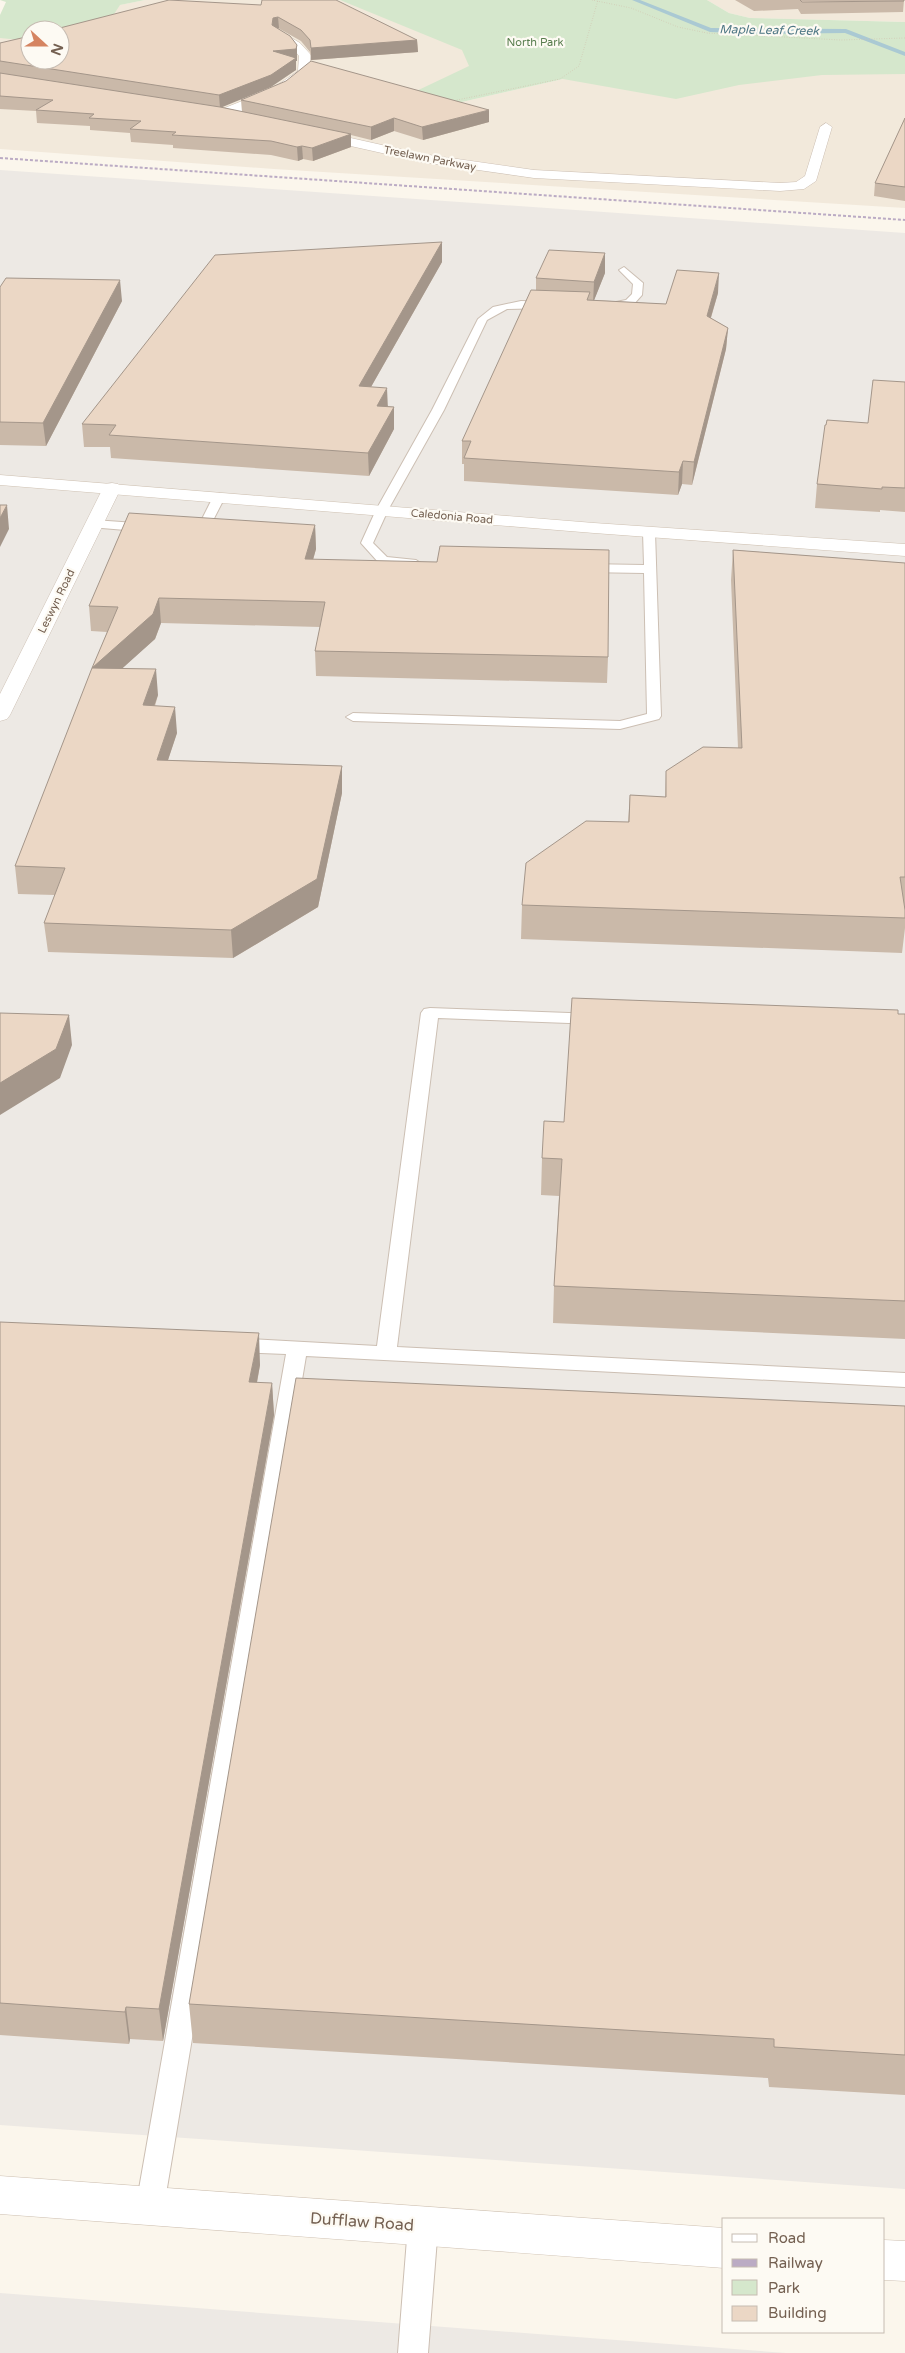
<svg xmlns="http://www.w3.org/2000/svg" width="905" height="2353" font-family="'Varela Round',sans-serif">
<rect width="100%" height="100%" fill="#fbf6ec"/>
<path fill="#f2e9db" d="M145 0H340L413 20 495 54 405 99 330 132 563 79 866 69 905 74V208L274 169 0 149V36L30 40V60H60L114 6Z
M707 0H905V22L750 18 729 13Z"/>
<path fill="#ede9e4" d="M0 170 905 233V2189L0 2125Z
M0 2293 786 2353H0Z"/>
<path fill="#d5e7cc" d="M0 0H145L120 5 95 43 60 30H30V41L0 38V15L6 2Z
M340 0H707L729 13 750 18 905 22V74L822 75 739 85 676 99 563 79 330 132 469 66 462 50Z"/>
<g fill="none" stroke-linecap="round" stroke-linejoin="round">
<path fill="#aac9d3" fill-rule="evenodd" d="M632 0H640L711 28 846 29 905 52V56L845 33 757 34 710 32Z"/>
<g stroke="#ccbfb3" stroke-width="2">
<path id="lane" d="M624 267 643 283 642 295 633 305 601 309V305L626 300 632 294 633 284 619 270Z
M521 301 548 302 553 305 548 308 507 309 487 320 444 410 388 510 373 543 387 557 416 560 422 564 416 568 379 563 361 543 376 510 432 410 478 319 493 307Z
M219 493 225 497 206 534 187 533 185 530 187 527H198L213 497Z
M94 520 149 524 155 528 149 532 90 527 88 524Z
M649 528 655 532 661 716 659 719 620 729 353 721 346 717 353 713 620 721 647 714 644 573 584 572 578 568 584 564 644 565 643 532Z
M430 1008 596 1014 602 1015 605 1019 602 1023 596 1024 438 1018 397 1347 905 1373V1387L306 1356 164 2206 160 2215 150 2219 140 2215 136 2206 286 1354 233 1352 226 1350 223 1345 226 1340 233 1338 377 1346 421 1013 424 1009Z
M423 2212 433 2216 438 2226 428 2353H398L408 2226 413 2216Z"/>
</g>
<g stroke="#ccbfb3" stroke-width="1">
<path id="street" d="M278 30 300 43 311 55 308 74C293 87 235 121 217 117L215 114 217 111 272 89 298 71 299 56 292 47 274 35V31Z
M826 123 832 127 816 181 804 189 780 191 534 178 422 162 315 138 309 134 315 130 422 154 534 170 780 183 796 182 805 176 820 127Z
M112 483 118 484 121 488 10 715 7 719 0 721V694L103 488 106 484Z"/>
</g>
<g stroke="#cec0b1" stroke-width="1">
<path id="secondary" d="M0 475 594 523 905 544V556L594 533 0 485Z
M0 2176 724 2228V2268L0 2214Z
M884 2240 905 2241V2281L884 2280Z"/>
</g>
<path stroke="#d2bdaa" stroke-width="1" stroke-dasharray="0.5 2" stroke-linecap="butt" d="M592 0 631 8 678 27 707 33 841 40 905 38
M452 101 560 79 579 66 598 0"/>
<use href="#lane" fill="#fff" fill-rule="evenodd"/>
<use href="#street" fill="#fff" fill-rule="evenodd"/>
<use href="#secondary" fill="#fff" fill-rule="evenodd"/>
<path stroke="#bbabc4" stroke-width="2" stroke-dasharray="3 2" stroke-linecap="butt" d="M0 158 905 220"/>
</g>
<path fill="#cab9a9" d="M735 0H904L903 12 801 14 798 9 754 11Z
M261 5 417 40 418 52 311 60 310 52 301 41 278 28 297 45V61H296V70L222 107 242 112 241 100 489 122 423 140 394 131 371 140 351 135V147L313 161 303 159 298 161 271 155 173 148V145L131 142 130 133 90 130V126L37 123 36 111 0 109V43Z
M905 118V201L874 196 875 183Z
M442 242V262L371 387 388 406 394 407V429L369 476 111 458 110 447H84L82 424Z
M605 253V273L594 300 666 304 718 293 711 318 728 328 726 349 692 485 682 484 678 495 464 481V464H462V441L536 290V278Z
M0 287 122 301 46 446 0 445Z
M905 382V512L880 510V512L815 508 817 484 868 423Z
M315 525 316 549 313 560 608 657 607 683 316 676 315 651 320 627 161 623 155 639 122 668 158 695 155 706 177 733 168 760 342 766V793L318 907 233 958 48 952 44 923 55 895 18 894 15 866 107 632 91 631 89 606Z
M733 550 905 563V928L902 953 521 939 522 905 628 822 630 795 665 797 666 771 738 748 731 580Z
M898 1014H905V1339L553 1323 554 1286 559 1196 541 1195 542 1158 564 1122Z
M0 1322 260 1365 257 1383H272L274 1415 163 2041 130 2039 129 2044 0 2035Z
M905 1406V2095L769 2087 768 2078 193 2043 189 2004Z"/>
<path fill="#a4968a" d="M278 17 279 28 274 29 272 25 273 18Z
M417 40 418 52 311 60V48Z
M297 45V61H296V70L271 87 220 108 219 95 273 51Z
M489 110V122L423 140 422 127Z
M394 118V131L371 140V127Z
M351 134V147L313 161 312 148Z
M302 146 303 159 298 161 297 147Z
M442 242V262L359 408V386Z
M605 253V273L593 303 594 282Z
M719 273 718 293 705 337 707 316Z
M120 280 122 301 46 446 43 423Z
M728 328 726 349 692 485 694 462Z
M387 388 388 410 377 406Z
M394 407V429L369 476 368 453Z
M683 461 682 484 678 495 679 472Z
M7 505 9 529 0 547V518Z
M315 525 316 549 306 584 305 559Z
M159 598 161 623 155 639 95 693 92 668Z
M156 669 158 695 145 732 143 705Z
M175 707 177 733 159 787 157 760Z
M342 766V793L318 907 233 958 231 930Z
M69 1015 72 1045 60 1078 0 1115V1083Z
M259 1333 260 1365 251 1414 249 1382Z
M272 1383 274 1415 163 2041 159 2009Z
M126 2007 130 2039 129 2044 125 2012Z"/>
<path fill="#ebd7c5" stroke="#a4968a" d="M169 0 261 5 262 0H336L417 40 311 48 310 40 301 30 278 17 273 18 272 25 290 36 297 45 296 49 273 51 296 58 271 75 219 95 0 61V43L30 36V60H60V30H52Z
M800 0H904V1L802 2Z
M311 61 489 110 422 127 394 118 371 127 241 100 286 81Z
M0 73 220 107 351 134 312 148 302 146 297 147 271 141 172 135 176 132 130 129 141 121 89 118 94 114 36 110 53 100 0 96Z
M905 118V187L875 183Z
M442 242 359 386 387 388 377 406 394 407 368 453 109 435 116 425 82 424 215 255Z
M549 250 605 253 594 282 536 278Z
M677 270 719 273 707 316 728 328 694 462 683 461 679 472 464 458 471 441H462L531 290 590 292 587 300 666 304Z
M6 278 120 280 43 423 0 422V287Z
M873 380 905 382V488L882 487V489L817 484 825 425H826L827 420 868 423Z
M0 505H7L0 518Z
M129 513 315 525 305 559 437 562 440 546 609 550 608 657 315 651 325 602 159 598 153 614 92 668 118 607 89 606Z
M733 550 905 563V877H900L905 910V918L522 905 526 863 586 821 629 822 630 795 666 797V771L703 747 742 748Z
M92 668 156 669 143 705 175 707 157 760 342 766 317 879 231 930 44 923 65 868 15 866Z
M572 998 898 1010V1014H905V1301L554 1286 562 1159 542 1158 544 1121 564 1122Z
M0 1013 69 1015 56 1049 0 1083Z
M0 1322 259 1333 249 1382 272 1383 159 2009 126 2007 125 2012 0 2003Z
M296 1378 905 1406V2055L774 2047V2039L189 2004Z"/>
<g text-anchor="middle" stroke-width="4.5" stroke-linejoin="round" paint-order="stroke">
<g font-size="11" fill="#587d4e" stroke="#fdfaf3">
<text x="535" y="46">North Park</text>
</g>
<g font-size="11" fill="#746051" stroke="#fdfaf3">
<text transform="translate(430 158) rotate(11)" y="4">Treelawn Parkway</text>
<text transform="translate(452 516) rotate(5)" y="4">Caledonia Road</text>
<text transform="translate(56 601) rotate(-64)" y="4">Leswyn Road</text>
</g>
<g font-size="12" font-style="italic" fill="#4d7684" stroke="#fdfaf3">
<text transform="translate(769 30) rotate(1)" y="4">Maple Leaf Creek</text>
</g>
<g font-size="16" fill="#746051" stroke="#fdfaf3">
<text transform="translate(362 2221) rotate(4)" y="6">Dufflaw Road</text>
</g>
</g>
<rect x="722" y="2218" width="162" height="115" fill="#fdfaf3" stroke="#c6bcb2"/>
<rect x="732" y="2234" width="25" height="8" fill="#ffffff" stroke="#c6bcb2"/>
<text x="768" y="2243" font-size="15" fill="#746051">Road</text>
<rect x="732" y="2259" width="25" height="8" fill="#bbabc4" stroke="#c6bcb2"/>
<text x="768" y="2268" font-size="15" fill="#746051">Railway</text>
<rect x="732" y="2280" width="25" height="15" fill="#d5e7cc" stroke="#c6bcb2"/>
<text x="768" y="2293" font-size="15" fill="#746051">Park</text>
<rect x="732" y="2306" width="25" height="15" fill="#ebd7c5" stroke="#c6bcb2"/>
<text x="768" y="2318" font-size="15" fill="#746051">Building</text>
<g transform="translate(45 45) rotate(111)"><circle r="24" fill="#fdfaf3" stroke="#c6bcb2"/>
<path d="M0-4L9 19L0 12L-9 19Z" fill="#d58461"/>
<text y="-8" font-size="14" font-weight="bold" text-anchor="middle" fill="#746051">N</text>
</g>
</svg>
